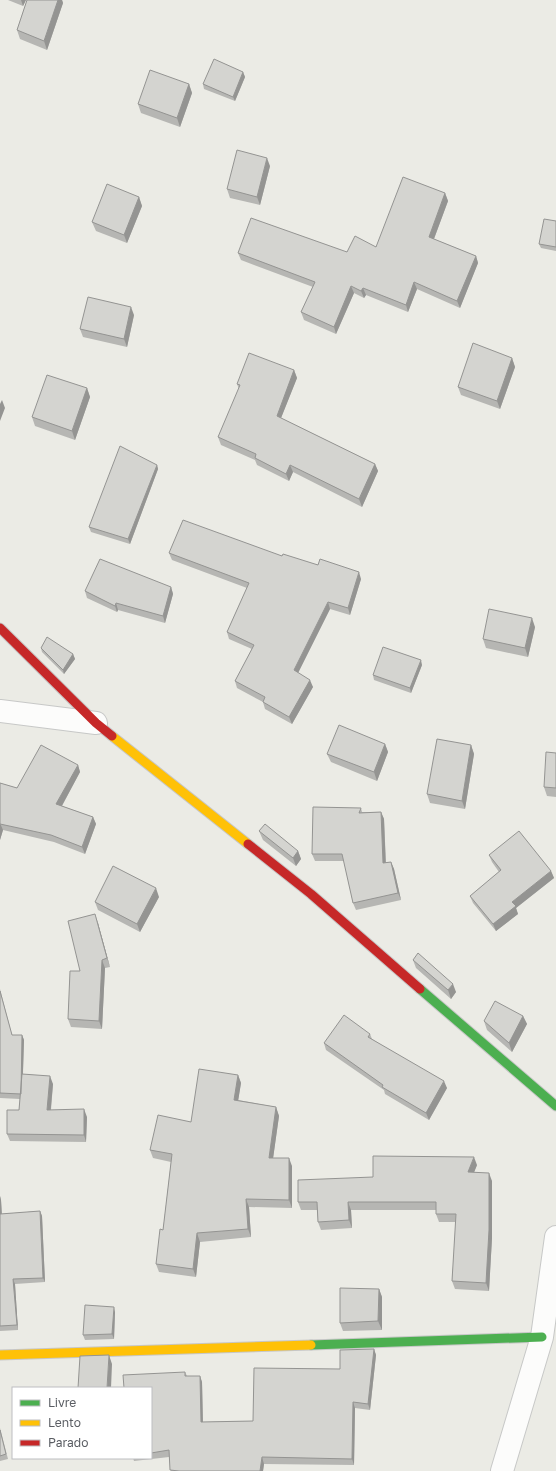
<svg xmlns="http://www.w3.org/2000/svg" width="556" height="1471" font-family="'Golos Text',sans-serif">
<rect width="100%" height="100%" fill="#ebebe5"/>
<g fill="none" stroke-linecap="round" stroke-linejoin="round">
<g stroke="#c7c8c7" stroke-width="24">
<path id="street" d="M0 711 96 723
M502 1471 542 1337 556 1237"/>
</g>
<g stroke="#c7c7c7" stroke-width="11">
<path id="fast" d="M420 989 556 1106
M311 1345 542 1337"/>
</g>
<g stroke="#c7c7c7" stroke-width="11">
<path id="slow" d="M112 736 248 844
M0 1355 311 1345"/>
</g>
<g stroke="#c7c7c7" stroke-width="11">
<path id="jam" d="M0 628 96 723 112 736
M248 844 311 894 420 989"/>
</g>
<use href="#street" stroke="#fcfcfb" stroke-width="22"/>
<use href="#fast" stroke="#4caf50" stroke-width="9"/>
<use href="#slow" stroke="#ffc107" stroke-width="9"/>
<use href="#jam" stroke="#c62828" stroke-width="9"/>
</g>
<path fill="#b6b6b3" d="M8 0H26L23 6Z
M27 0H62L63 3 47 50 20 39 17 30Z
M243 72 245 77 235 101 204 89 203 84Z
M189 84 192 93 180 127 141 113 138 104Z
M270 166 260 205 230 198 227 189Z
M445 193 448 201 434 239 476 256 478 263 460 308 417 289 408 312 366 295 364 298 354 293 336 334 304 320 301 312 313 287 241 260 238 253 347 252 376 247Z
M139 197 142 206 127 243 96 231 92 222Z
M556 221V251L541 248 539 244Z
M134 315 127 347 83 337 80 329Z
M512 358 515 367 500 409 461 395 458 387Z
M294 370 297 378 281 418 375 464 378 471 362 507 293 472 289 481 257 465 255 460 221 445 218 437 239 389 237 384Z
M87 388 90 397 75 440 35 426 32 417Z
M157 465 158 469 130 544 91 532 89 527Z
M169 553 282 556 318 565 361 579 350 615 330 609 298 673 313 687 292 724 265 709 263 702 237 688 235 681 252 649 229 639 227 632 247 588 172 560Z
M171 587 173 594 165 623 118 610 117 612 87 598 85 591Z
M535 627 528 657 486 648 483 639Z
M41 648 73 654 75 659 64 674 42 652Z
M422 665 411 693 374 680 373 675Z
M385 744 388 752 377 781 331 762 327 754Z
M471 745 474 754 465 809 430 803 427 794Z
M556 753V797L547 796 544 787Z
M78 765 80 772 62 806 93 817 96 824 85 854 54 842 3 830 0 840V783L17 788Z
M361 808 362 812H381L384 819 386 863 391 862 394 869 401 900 356 910 353 903 344 861H315L312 854Z
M259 831 298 851 301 859 296 866 263 840Z
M489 855 551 871 554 878 516 908 518 914 496 931 473 903 470 896 499 872 492 862Z
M159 897 140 932 98 910 95 902Z
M98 923 110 967 105 968 102 1029 71 1027 68 1019Z
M413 960 456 992 451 999 416 968Z
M0 989 12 1035H22L24 1040 23 1074 53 1084 51 1110 87 1117 86 1142 10 1141 7 1134 19 1110 20 1099 0 1098Z
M523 1016 527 1024 512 1052 487 1030 484 1021Z
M370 1034 372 1039 447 1088 429 1120 385 1094 384 1090 326 1050 324 1043Z
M238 1075 241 1083 238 1100 276 1107 279 1116 273 1158 292 1166V1208L249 1207 251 1237 200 1242 196 1277 159 1272 156 1264 163 1230 171 1162 153 1158 150 1150 191 1122Z
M477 1165 474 1172 492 1181V1238L489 1291 455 1289 452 1281 456 1222H439L436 1214V1210H351L352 1228 321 1230 318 1222 317 1210H301L298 1202 373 1177Z
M0 1196 1 1200 2 1214 40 1211 42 1216 45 1282 15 1284 18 1330 0 1331Z
M379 1289 382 1297V1330L343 1331 340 1323Z
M115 1312 114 1339 85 1340 83 1335Z
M374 1349 376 1355 370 1410 355 1408 354 1465 264 1464 263 1471H171L169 1457 134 1461 133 1458H151V1388L185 1372 187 1376H200L202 1382 203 1422 253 1421 340 1369Z
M0 1428 8 1459 0 1461Z"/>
<path fill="#949492" d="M21 0H26L23 6Z
M58 0H62L63 3 47 50 44 41Z
M243 72 245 77 235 101 233 97Z
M189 84 192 93 180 127 177 118Z
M267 158 270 166 260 205 257 197Z
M445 193 448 201 432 244 429 237Z
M139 197 142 206 127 243 124 235Z
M476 256 478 263 460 308 457 301Z
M414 282 417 289 408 312 406 305Z
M351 286 354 293 336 334 334 327Z
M363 288 366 295 364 298 361 291Z
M131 307 134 315 127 347 124 339Z
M512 358 515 367 500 409 497 401Z
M294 370 297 378 279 423 277 416Z
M87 388 90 397 75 440 72 431Z
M2 400 5 408 0 421V404Z
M375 464 378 471 362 507 359 499Z
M157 465 158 469 130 544 128 539Z
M290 465 293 472 289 481 286 474Z
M359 572 361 579 350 615 348 608Z
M171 587 173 594 165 623 163 616Z
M328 602 330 609 296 677 294 670Z
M116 603 118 610 117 612 115 606Z
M532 618 535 627 528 657 525 648Z
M73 654 75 659 64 674 63 670Z
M421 660 422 665 411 693 410 688Z
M310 680 313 687 292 724 289 717Z
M385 744 388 752 377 781 374 772Z
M471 745 474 754 465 809 462 801Z
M78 765 80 772 59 811 56 804Z
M381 812 384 819 386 871 383 863Z
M93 817 96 824 85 854 82 847Z
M0 823 3 830 0 840Z
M298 851 301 859 296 866 293 858Z
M391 862 394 869 401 900 398 893Z
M551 871 554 878 516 908 518 914 496 931 493 924 512 902Z
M156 888 159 897 140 932 137 924Z
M95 914 98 923 110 967 107 958Z
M102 960 105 968 102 1029 99 1021Z
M453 984 456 992 451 999 448 990Z
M523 1016 527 1024 512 1052 509 1043Z
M22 1035 24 1040 22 1099 21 1094Z
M238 1075 241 1083 237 1108 234 1100Z
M50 1076 53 1084 50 1117 47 1110Z
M444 1081 447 1088 429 1120 426 1113Z
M276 1107 279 1116 272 1166 269 1158Z
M84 1109 87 1117 86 1142 84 1135Z
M474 1157 477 1165 471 1180 468 1172Z
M289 1158 292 1166V1208L289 1200Z
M489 1173 492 1181V1238L489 1291 486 1283Z
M0 1196 1 1200 2 1219 0 1214Z
M246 1199 249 1207 251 1237 248 1229Z
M348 1202 351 1210 352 1228 349 1220Z
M40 1211 42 1216 45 1282 43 1278Z
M197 1233 200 1242 196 1277 193 1269Z
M13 1279 15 1284 18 1330 17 1325Z
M379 1289 382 1297V1330L378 1321Z
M114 1307 115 1312 114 1339 112 1334Z
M374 1349 376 1355 370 1410 368 1404Z
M109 1355 112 1364 111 1388H107Z
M200 1376 202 1382 203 1428 201 1422Z
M353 1402 355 1408 354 1465 352 1459Z
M262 1457 264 1464 263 1471H260Z"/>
<path fill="#d4d4d0" stroke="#949492" d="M27 0H58L44 41 17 30Z
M214 59 243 72 233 97 203 84Z
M150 70 189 84 177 118 138 104Z
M237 150 267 158 257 197 227 189Z
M403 177 445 193 429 237 476 256 457 301 414 282 406 305 363 288 361 291 351 286 334 327 301 312 315 282 238 253 251 218 347 252 355 236 376 247Z
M107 184 139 197 124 235 92 222Z
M544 219 556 221V247L539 244Z
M88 297 131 307 124 339 80 329Z
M473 343 512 358 497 401 458 387Z
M249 353 294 370 277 416 375 464 359 499 290 465 286 474 255 458 256 454 218 437 240 385 237 384Z
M47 375 87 388 72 431 32 417Z
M120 446 157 465 128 539 89 527Z
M183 520 282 556 283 554 318 565 320 559 359 572 348 608 328 602 294 670 310 680 289 717 263 702 265 697 235 681 254 645 227 632 249 583 169 553Z
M100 559 171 587 163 616 116 603 115 606 85 591Z
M489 609 532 618 525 648 483 639Z
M47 637 73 654 63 670 41 648Z
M383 647 421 660 410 688 373 675Z
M339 725 385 744 374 772 327 754Z
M437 739 471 745 462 801 427 794Z
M41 745 78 765 56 804 93 817 82 847 51 835 0 824V783L17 788Z
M546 752 556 753V788L544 787Z
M313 807 361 808 359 813 381 812 383 863 391 862 398 893 353 903 342 854H312Z
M265 824 298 851 293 858 259 831Z
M519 831 551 871 512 902 516 906 493 924 470 896 501 870 489 855Z
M113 866 156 888 137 924 95 902Z
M95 914 107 958 102 960 99 1021 68 1019 70 971H80L68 921Z
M418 953 453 984 448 990 413 960Z
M0 991 12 1035H22L21 1094 0 1093Z
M495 1001 523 1016 509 1043 484 1021Z
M344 1015 370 1034 368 1037 444 1081 426 1113 382 1087 383 1085 324 1043Z
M199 1069 238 1075 234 1100 276 1107 269 1158H289V1200L246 1199 248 1229 197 1233 193 1269 156 1264 160 1229 163 1230 172 1154 150 1150 158 1115 191 1122Z
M22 1074 50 1076 47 1110 84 1109V1135L7 1134V1110H19Z
M373 1156 474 1157 468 1172 489 1173V1230L486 1283 452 1281 456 1214H436V1202H348L349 1220 318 1222 317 1202H298V1180L373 1177Z
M0 1209V1214L40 1211 43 1278 13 1279 17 1325 0 1326Z
M340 1288 379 1289 378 1321 340 1323Z
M85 1305 114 1307 112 1334 83 1335Z
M374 1349 368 1404 353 1402 352 1459 262 1457 260 1471H179L170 1470 169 1450 151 1453V1388H124L123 1375 185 1372V1376H200L201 1422 253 1421 254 1368 340 1369V1350Z
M109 1355 107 1388H78L80 1356Z
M0 1430 6 1454 0 1456Z"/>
<rect x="12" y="1387" width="140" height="72" fill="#ffffff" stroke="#bdbec1"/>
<rect x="20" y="1400" width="20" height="6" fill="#4caf50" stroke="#bdbec1"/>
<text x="48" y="1407" font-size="12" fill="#5a5d63">Livre</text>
<rect x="20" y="1420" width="20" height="6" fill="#ffc107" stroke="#bdbec1"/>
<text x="48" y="1427" font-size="12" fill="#5a5d63">Lento</text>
<rect x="20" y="1440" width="20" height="6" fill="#c62828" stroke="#bdbec1"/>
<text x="48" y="1447" font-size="12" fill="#5a5d63">Parado</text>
</svg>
